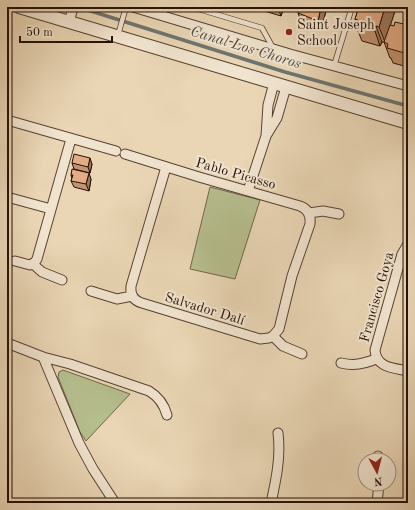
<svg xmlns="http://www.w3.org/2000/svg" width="415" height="510" font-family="'Old Standard TT',serif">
<rect width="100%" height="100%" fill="#ead6b5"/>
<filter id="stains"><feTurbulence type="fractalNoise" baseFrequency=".005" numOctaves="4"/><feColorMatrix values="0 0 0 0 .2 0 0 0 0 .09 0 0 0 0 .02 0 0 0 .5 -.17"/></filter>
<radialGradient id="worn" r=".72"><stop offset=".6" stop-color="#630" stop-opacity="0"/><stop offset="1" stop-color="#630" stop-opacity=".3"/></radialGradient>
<path fill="#b6be8e" stroke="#6e684a" d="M210 187 260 200 235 279 190 269Z
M63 370 130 394 86 441 80 432 58 377 59 372Z"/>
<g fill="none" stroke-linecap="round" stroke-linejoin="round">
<path stroke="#6c7571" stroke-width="3.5" d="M78 7 285 72 408 106"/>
<g stroke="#564232" stroke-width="6">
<path id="service" d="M192 7 262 28 273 48
M118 35 126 7
M334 66 352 7"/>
</g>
<g stroke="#564232" stroke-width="11">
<path id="minor" d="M133 7 290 54 408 86
M69 23 73 7
M7 120 116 151
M266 136 268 105 274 83
M125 154 199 177 300 206C308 209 311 215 310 224L292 276 279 329 273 336 269 338 260 339 142 303C134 301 130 295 131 286L166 167
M248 191 266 136 277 118 286 87
M7 197 51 209
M309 213 323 211 339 214
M408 244 402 254 375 350C376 368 394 368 408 371
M15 261 30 265 35 262 37 259 71 139
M33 264 42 272 62 280
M91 291 117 299 132 296
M273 336 283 346 302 354
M7 343 43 357 79 443 93 469 115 503
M43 357 70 364 149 391C159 397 164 404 167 415
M341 363C354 366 363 364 376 359
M378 456V460
M271 503C276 480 281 457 278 433
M377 503 379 484"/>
</g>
<g stroke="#564232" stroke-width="14">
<path id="tertiary" d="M19 7 408 123"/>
</g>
<use href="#service" stroke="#f1e4cf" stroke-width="4.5"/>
<use href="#minor" stroke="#f1e4cf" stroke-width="9"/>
<use href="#tertiary" stroke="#f1e4cf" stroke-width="12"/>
</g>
<path fill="#c49472" stroke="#251107" d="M251 7H284L281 16Z
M327 7 321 30 301 22 298 13Z
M359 7H393L395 11 390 25 394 26 408 25V67L393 63 391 58H390L384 42H382L380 46 362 41 356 26 357 24 355 19Z
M72 163 92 164 90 173 74 169Z
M71 175 91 179 89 191 74 187 71 181 72 179Z"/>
<path fill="#a0785c" stroke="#251107" d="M278 7H284L281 16 278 8Z
M321 7H327L321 30 318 21Z
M385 7H393L395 11 385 42 379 27Z
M376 26 382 42 380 46 375 31Z
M90 158 92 164 90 173 88 167Z
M89 173 91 179 89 191 86 184Z"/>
<path fill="#e4ac84" stroke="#251107" d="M299 7H321L318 21 298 13Z
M359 7H385L379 27 376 26 375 31 356 26 358 20 355 19Z
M395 22 408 25V54L387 48 388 44 384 42 390 25 394 26Z
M74 154 90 158 88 167 72 163Z
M72 169 89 173 86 184 71 181 73 175H71Z"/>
<circle fill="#8f2418" stroke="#f1e4cf" stroke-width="1.5" cx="289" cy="32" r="4"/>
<g text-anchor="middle" stroke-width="4" stroke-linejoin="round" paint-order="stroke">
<g font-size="14" fill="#251107" stroke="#f1e4cf" text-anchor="start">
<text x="297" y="29">Saint Joseph<tspan x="297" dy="16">School</tspan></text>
</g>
<g font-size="14" fill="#251107" stroke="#f1e4cf">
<text transform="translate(236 173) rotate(16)" y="5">Pablo Picasso</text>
<text transform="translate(376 297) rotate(-74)" y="5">Francisco Goya</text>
<text transform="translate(205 308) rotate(17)" y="5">Salvador Dalí</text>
</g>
<g font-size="15" font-style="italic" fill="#4e4b45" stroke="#f1e4cf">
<text transform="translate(246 47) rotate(17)" y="5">Canal Los Choros</text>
</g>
</g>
<rect width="415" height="510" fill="none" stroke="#ead6b5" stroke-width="24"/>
<rect x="8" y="8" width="399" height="494" fill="none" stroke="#251107" stroke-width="2"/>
<rect x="12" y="12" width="391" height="486" fill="none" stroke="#251107"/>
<g transform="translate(377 472) rotate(173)"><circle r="19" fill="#f1e4cf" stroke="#9f907f"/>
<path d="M0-3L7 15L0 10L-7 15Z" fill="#8f2418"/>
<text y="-6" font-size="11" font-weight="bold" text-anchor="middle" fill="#251107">N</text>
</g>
<path d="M20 36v6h92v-6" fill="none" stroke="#251107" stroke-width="2"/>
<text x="26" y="36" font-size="12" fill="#251107" stroke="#f1e4cf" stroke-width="3" paint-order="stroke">50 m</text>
<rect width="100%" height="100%" filter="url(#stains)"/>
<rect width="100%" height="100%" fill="url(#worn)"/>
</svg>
